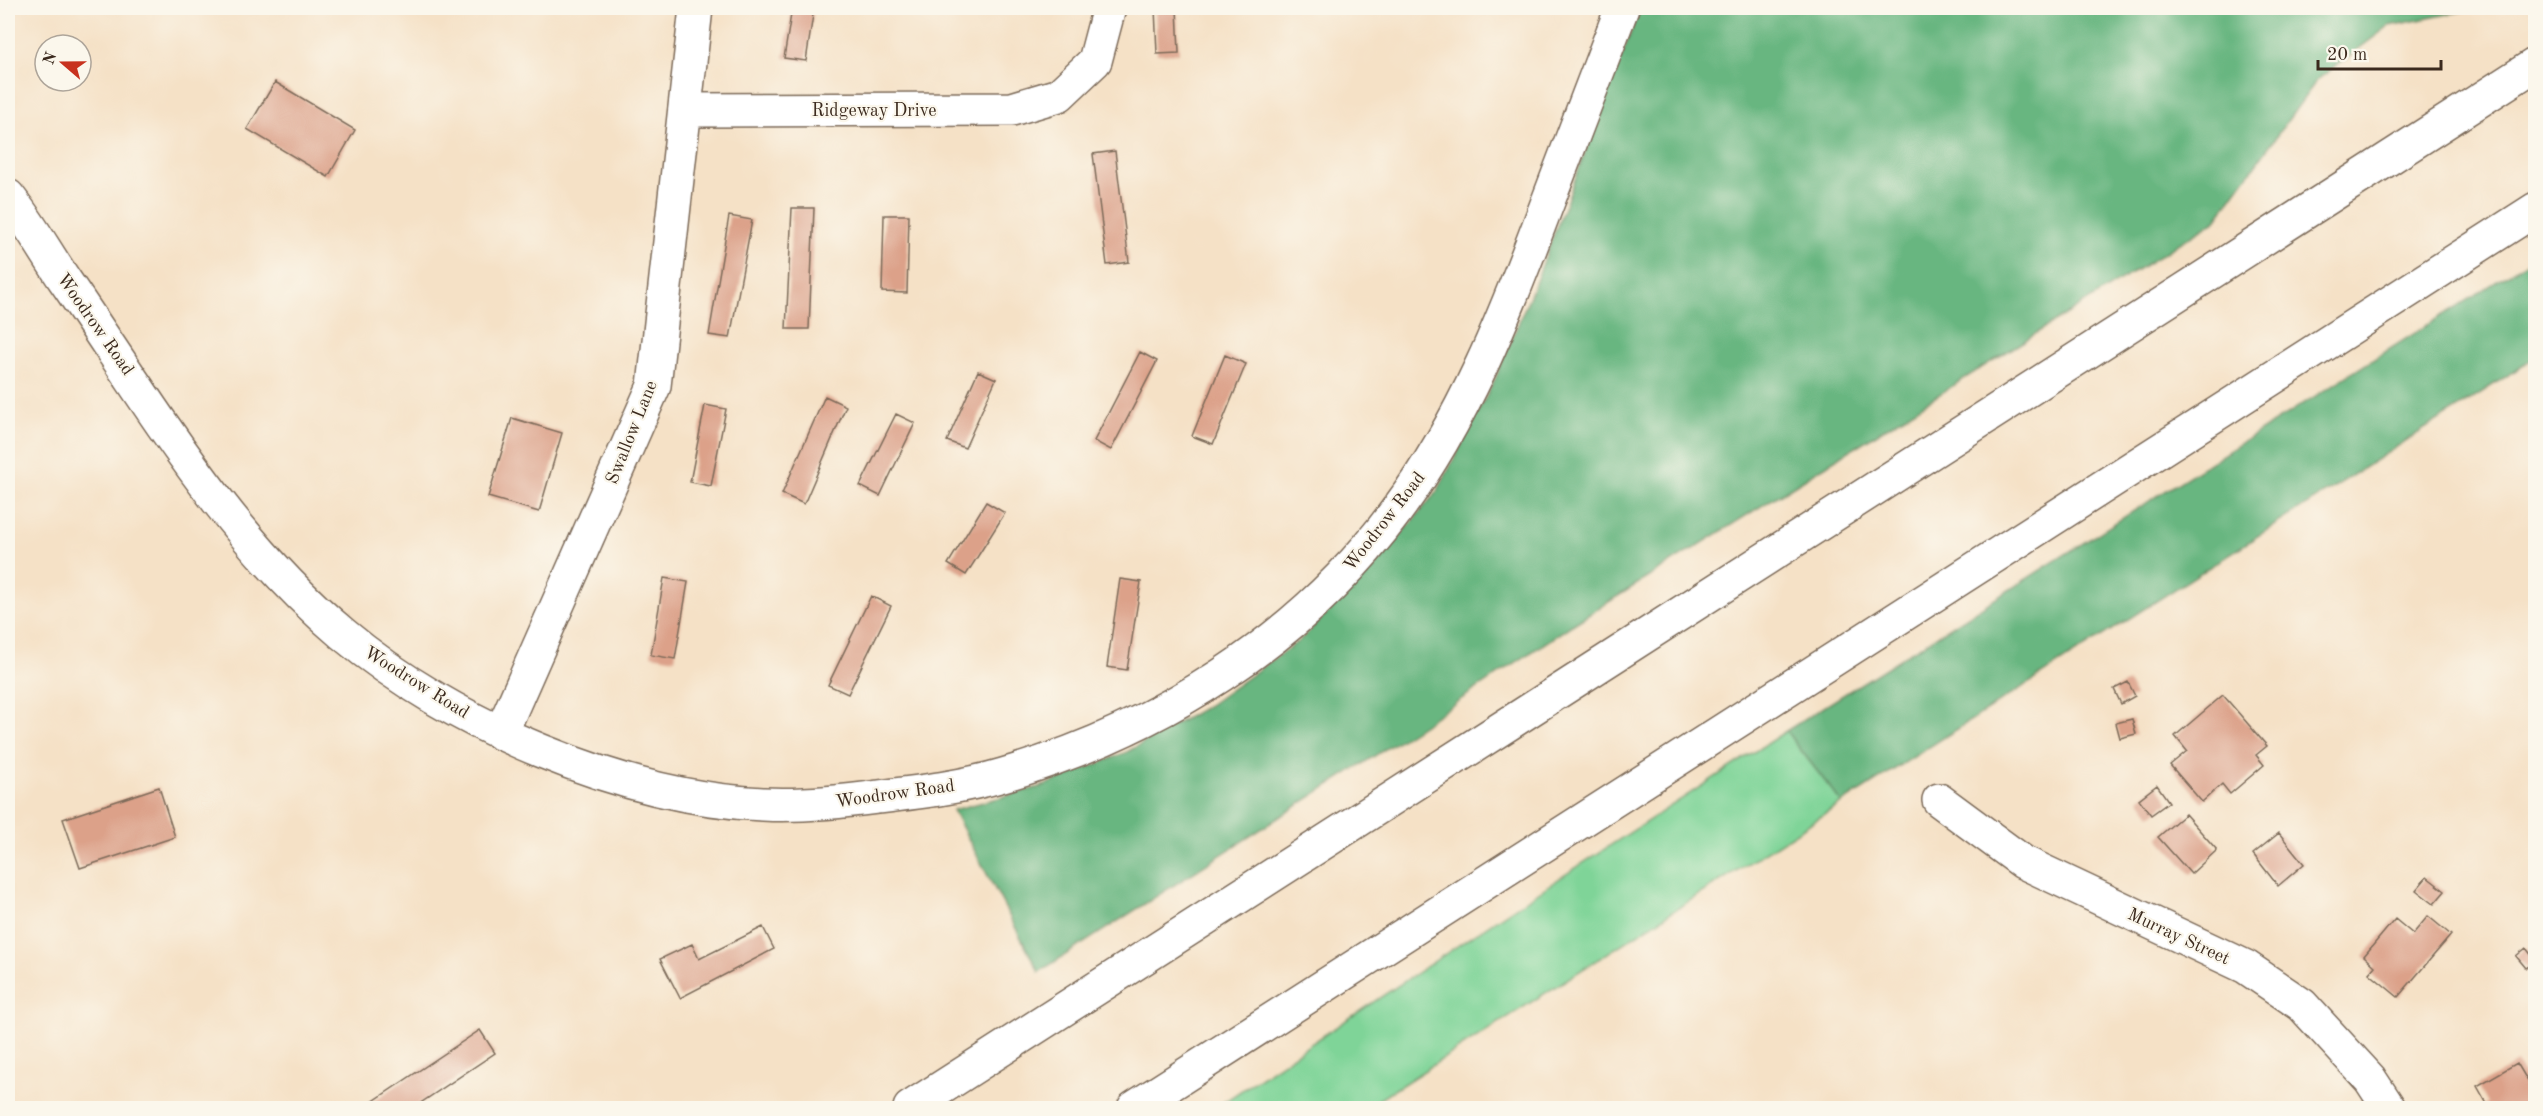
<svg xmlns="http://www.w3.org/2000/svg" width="2543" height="1116" font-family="'Old Standard TT',serif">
<rect width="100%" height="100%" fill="#fbf7ec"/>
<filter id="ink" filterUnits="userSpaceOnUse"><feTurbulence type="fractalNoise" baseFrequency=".0167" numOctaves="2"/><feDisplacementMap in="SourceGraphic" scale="12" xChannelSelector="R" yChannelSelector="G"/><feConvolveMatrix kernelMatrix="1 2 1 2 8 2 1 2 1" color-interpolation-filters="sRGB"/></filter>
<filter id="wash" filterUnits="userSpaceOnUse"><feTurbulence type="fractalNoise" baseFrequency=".008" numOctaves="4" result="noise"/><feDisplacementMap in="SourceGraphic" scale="24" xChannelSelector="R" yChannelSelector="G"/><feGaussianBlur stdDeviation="1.35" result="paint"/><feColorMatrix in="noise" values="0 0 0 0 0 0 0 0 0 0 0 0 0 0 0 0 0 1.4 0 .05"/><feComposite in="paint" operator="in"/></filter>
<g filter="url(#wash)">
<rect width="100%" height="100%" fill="#f5e1c6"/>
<path fill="#7fd498" stroke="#5d7f5b" stroke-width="1.5" d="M1786 731 1842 803 1366 1108H1215L1514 908Z"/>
<path fill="#67b680" stroke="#51704f" stroke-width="1.5" d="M1640 8H2478L2389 26 2317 80 2215 221 1572 625 1418 728 1039 972 953 810 1040 787 1127 752 1209 705 1300 640 1376 565 1438 490 1495 379 1536 281Z
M2535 257V358L1842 803 1786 731Z"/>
<g id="blocks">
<path fill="#dca189" d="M792 8H814L806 61 784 58Z
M1155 8H1177L1179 53 1157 54Z
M275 82 355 130 328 177 247 129Z
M1115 151 1129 262 1107 265 1093 154Z
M792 208H814L809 329H786Z
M884 215H909L907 293 882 292Z
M729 216 752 220 730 338 709 335Z
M1140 352 1157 361 1111 450 1094 441Z
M1225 355 1246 364 1213 444 1192 436Z
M978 371 996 379 965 448 947 441Z
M825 396 846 406 804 504 782 494Z
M705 405 726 409 711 486 690 482Z
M896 414 915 423 880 496 860 486Z
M512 418 562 433 539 512 488 497Z
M986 502 1005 513 966 575 948 564Z
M664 578 688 582 675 659 651 655Z
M1120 579 1141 582 1127 670 1107 667Z
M871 596 891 606 848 694 828 685Z
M2128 682 2135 696 2121 704 2114 689Z
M2223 695 2267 746 2256 755 2264 765 2230 794 2222 784 2202 802 2170 765 2187 751 2175 736Z
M2132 719 2136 734 2120 738 2116 723Z
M2157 785 2169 802 2151 815 2139 799Z
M159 787 175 837 80 868 63 819Z
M2185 814 2217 850 2191 874 2158 837Z
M2279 833 2304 864 2278 886 2253 854Z
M2427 877 2445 891 2434 904 2416 890Z
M2428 916 2451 935 2398 997 2369 973 2375 966 2364 956 2395 919 2413 934Z
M763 927 774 949 680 998 660 959 692 944 699 959Z
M2526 948 2536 961 2526 968 2516 956Z
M480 1030 495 1053 413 1108H363Z
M2517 1063 2536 1095V1108H2479L2487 1104 2477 1086Z"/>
</g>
</g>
<g filter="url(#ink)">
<use href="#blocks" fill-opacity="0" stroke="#7c6a59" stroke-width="1.5"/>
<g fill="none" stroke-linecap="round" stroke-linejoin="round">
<g stroke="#7c6a59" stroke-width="36">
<path id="minor" d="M685 110 1012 109 1059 95 1095 61 1109 8
M8 196C30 223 46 253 66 282 150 404 228 538 343 634 450 724 622 798 763 804 801 806 841 802 878 797 920 792 963 787 1003 775 1157 730 1301 641 1397 510 1464 420 1505 316 1544 212 1570 144 1596 76 1622 8
M501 733 654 386 696 8
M1939 800 2023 862 2246 967 2302 1005 2370 1079 2389 1108"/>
</g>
<g stroke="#7c6a59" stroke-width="36">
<path id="motorway" d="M910 1108 2536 64
M1134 1108 2536 209"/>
</g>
<use href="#minor" stroke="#fff" stroke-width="33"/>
<use href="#motorway" stroke="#fff" stroke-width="33"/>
</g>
</g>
<g text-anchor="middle" stroke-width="4.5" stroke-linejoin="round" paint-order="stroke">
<g font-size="18" fill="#3b2a1e" stroke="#fbf7ec">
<text x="874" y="116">Ridgeway Drive</text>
<text transform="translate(96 324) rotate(55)" y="6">Woodrow Road</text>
<text transform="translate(631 432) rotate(-68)" y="6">Swallow Lane</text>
<text transform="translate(1384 521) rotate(-52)" y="6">Woodrow Road</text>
<text transform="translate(417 682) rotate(32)" y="6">Woodrow Road</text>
<text transform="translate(895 793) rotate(-8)" y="6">Woodrow Road</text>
<text transform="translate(2179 936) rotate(25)" y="6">Murray Street</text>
</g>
</g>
<rect width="2543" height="1116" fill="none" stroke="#fbf7ec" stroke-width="30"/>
<g transform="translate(63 63) rotate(290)"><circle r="28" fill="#fbf7ec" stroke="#aea59a" stroke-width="1.5"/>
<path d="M0-4.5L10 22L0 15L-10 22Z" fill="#c8321e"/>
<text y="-9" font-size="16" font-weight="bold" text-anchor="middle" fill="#3b2a1e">N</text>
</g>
<path d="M2318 60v9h123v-9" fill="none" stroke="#3b2a1e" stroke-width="3"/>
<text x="2327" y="60" font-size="18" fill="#3b2a1e" stroke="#fbf7ec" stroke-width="4.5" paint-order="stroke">20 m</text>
</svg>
